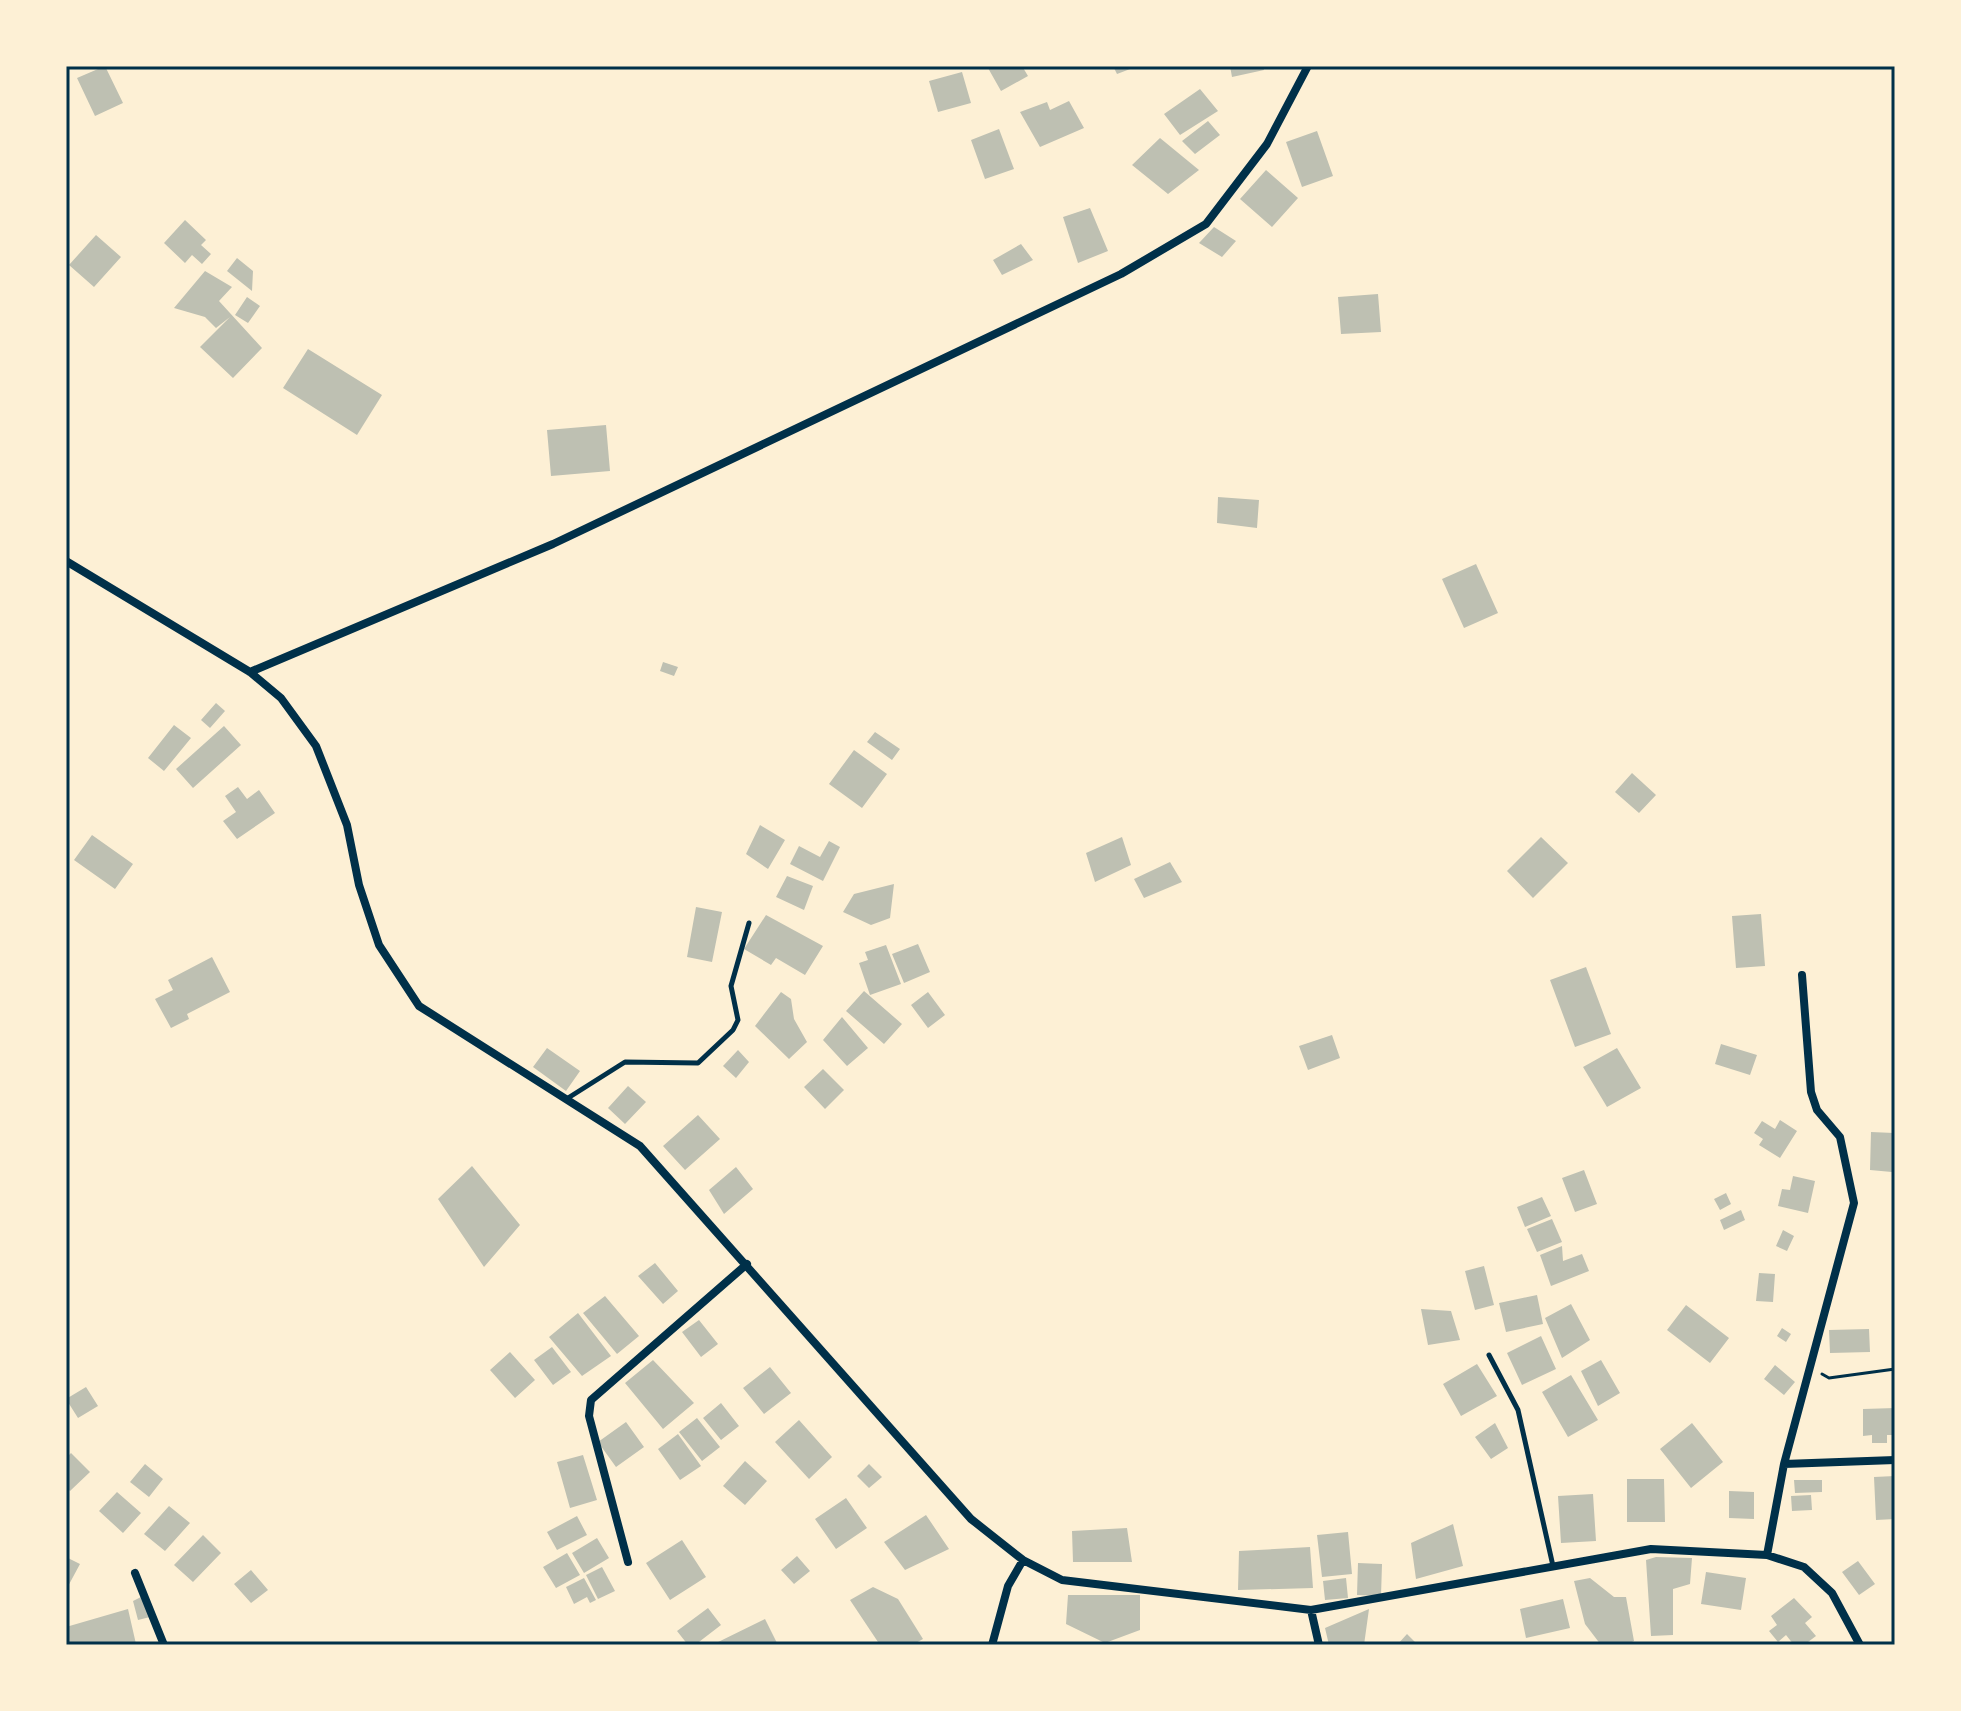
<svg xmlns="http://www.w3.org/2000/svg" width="1961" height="1711" font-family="'Work Sans',sans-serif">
<rect width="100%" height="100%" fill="#fdf0d5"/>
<path fill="#bec0b2" d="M105 66 123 103 95 116 77 78Z
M993 66H1022L1028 76 1001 91 988 68Z
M1113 66H1138L1117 74Z
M1230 66H1263L1264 70 1232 77Z
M962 72 971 103 938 112 929 81Z
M1200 89 1218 111 1180 135 1164 114Z
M1069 101 1084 128 1040 147 1020 112 1047 102 1050 110Z
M1208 121 1220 135 1195 154 1182 141Z
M999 129 1014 169 985 179 971 140Z
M1317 131 1333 176 1302 187 1286 142Z
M1160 138 1199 170 1168 194 1132 165Z
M1266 170 1298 198 1272 227 1240 199Z
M1090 208 1108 251 1078 263 1063 217Z
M185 220 206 240 201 245 211 254 202 264 192 255 185 263 164 243Z
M1214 227 1236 241 1222 257 1199 243Z
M96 235 121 257 94 287 69 265Z
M1021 244 1033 260 1002 275 993 260Z
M237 258 253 271 252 291 227 271Z
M205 271 232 287 219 301 262 348 233 378 200 347 230 317 216 328 205 317 174 308Z
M1378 294 1381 332 1341 334 1338 297Z
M247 297 260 306 248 323 235 315Z
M308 349 382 395 357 435 283 388Z
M606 425 610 471 551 476 547 430Z
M1218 497 1259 500 1257 528 1217 523Z
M1476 564 1498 613 1464 628 1442 579Z
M663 662 678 667 674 676 660 671Z
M216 703 225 711 210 728 201 720Z
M174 725 191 738 164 771 148 758Z
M224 726 241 745 193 788 176 769Z
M875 732 900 749 892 760 867 742Z
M854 750 887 774 862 808 829 784Z
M1632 773 1656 795 1639 813 1615 792Z
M238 787 247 799 259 790 275 813 237 839 223 821 236 812 225 796Z
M760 825 785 840 768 869 746 854Z
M92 835 133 864 115 889 74 860Z
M1122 837 1131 865 1095 882 1086 853Z
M1541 837 1568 863 1533 898 1507 871Z
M829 841 840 847 823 881 790 864 799 846 820 857Z
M1170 862 1182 882 1144 898 1134 879Z
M787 876 813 886 804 910 776 897Z
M894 884 890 918 871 925 843 912 854 894Z
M696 907 722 912 712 962 687 957Z
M1761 914 1765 966 1736 968 1732 916Z
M766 915 823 946 805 975 776 958 771 965 744 949Z
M918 944 930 972 904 983 892 954Z
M886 945 901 984 870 995 859 963 868 960 865 952Z
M212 957 230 992 187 1014 189 1019 171 1028 155 999 173 990 168 980Z
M1586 967 1611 1034 1575 1047 1550 980Z
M864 991 902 1024 884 1044 846 1011Z
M781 992 791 999 794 1019 807 1042 789 1059 755 1026Z
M928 992 945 1015 928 1028 911 1005Z
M842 1017 868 1048 847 1066 823 1040Z
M1332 1035 1340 1058 1308 1070 1299 1046Z
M1721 1044 1757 1055 1750 1075 1715 1064Z
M547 1048 580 1071 566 1091 533 1067Z
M1617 1048 1641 1088 1607 1107 1583 1067Z
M738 1050 749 1062 736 1078 723 1066Z
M823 1069 844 1090 825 1109 804 1087Z
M628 1086 646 1102 625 1124 608 1108Z
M698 1115 720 1139 685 1170 663 1146Z
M1780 1120 1797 1131 1780 1158 1759 1145 1763 1139 1754 1133 1762 1121 1775 1129Z
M1871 1132 1894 1133 1892 1172 1870 1170Z
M472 1166 520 1225 484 1267 438 1199Z
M736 1167 753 1189 724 1214 709 1190Z
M1584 1170 1597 1204 1575 1212 1562 1178Z
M1793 1176 1815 1181 1808 1213 1778 1206 1782 1189 1790 1190Z
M1726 1193 1731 1204 1720 1210 1714 1199Z
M1542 1197 1551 1216 1525 1227 1517 1207Z
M1741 1210 1745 1220 1724 1230 1720 1220Z
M1552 1219 1562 1242 1537 1252 1527 1229Z
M1783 1230 1794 1236 1787 1251 1776 1246Z
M1562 1246 1563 1261 1582 1254 1589 1271 1551 1286 1540 1255Z
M655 1263 678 1291 663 1304 638 1276Z
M1484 1266 1494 1305 1475 1310 1465 1271Z
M1759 1273 1775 1274 1773 1302 1756 1301Z
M1537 1295 1543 1324 1506 1332 1499 1303Z
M605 1296 639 1336 617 1354 583 1313Z
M1571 1304 1590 1340 1562 1358 1545 1318Z
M1686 1305 1729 1338 1710 1363 1667 1330Z
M1421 1309 1451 1311 1460 1340 1428 1345Z
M578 1313 611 1356 582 1376 549 1337Z
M699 1320 718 1344 701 1357 682 1332Z
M1782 1328 1791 1334 1786 1342 1777 1336Z
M1869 1329 1870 1352 1830 1353 1829 1330Z
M1541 1336 1556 1369 1522 1385 1507 1353Z
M552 1347 571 1372 553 1385 534 1360Z
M510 1352 535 1380 515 1398 490 1370Z
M653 1360 694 1403 663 1429 625 1383Z
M1601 1360 1620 1393 1598 1406 1581 1371Z
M1477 1364 1497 1396 1461 1416 1443 1384Z
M1775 1365 1795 1382 1784 1395 1764 1379Z
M770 1367 791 1393 764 1414 743 1388Z
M1571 1375 1598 1420 1568 1437 1542 1392Z
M86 1387 98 1406 78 1418 66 1399Z
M721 1403 739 1426 721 1440 703 1418Z
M1895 1408V1435H1887V1443H1872V1435L1863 1436V1409Z
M697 1418 720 1447 702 1461 679 1432Z
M799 1420 832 1457 809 1479 775 1442Z
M626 1422 644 1447 616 1467 598 1442Z
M1495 1423 1508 1448 1491 1459 1475 1437Z
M1692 1423 1723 1462 1691 1488 1660 1449Z
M678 1434 701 1466 680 1480 658 1449Z
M71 1453 90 1472 70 1491 66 1487V1458Z
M583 1455 597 1500 570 1508 557 1462Z
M745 1461 767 1481 745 1505 723 1486Z
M145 1464 163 1479 149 1497 130 1482Z
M869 1464 882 1477 869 1488 857 1476Z
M1895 1476V1519L1876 1520 1874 1477Z
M1627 1479H1664L1665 1522H1627Z
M1794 1480H1822V1492L1795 1493Z
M1729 1491 1754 1492V1519L1729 1518Z
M117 1492 141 1513 123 1533 99 1511Z
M1593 1494 1596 1541 1561 1543 1558 1496Z
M1811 1495 1812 1510 1792 1511 1791 1496Z
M846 1498 867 1528 836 1549 815 1519Z
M169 1506 190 1523 165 1551 144 1534Z
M926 1515 949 1549 905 1570 884 1542Z
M577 1516 587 1535 557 1550 547 1532Z
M1453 1524 1463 1566 1416 1579 1411 1543Z
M1127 1528 1132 1562H1073L1072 1531Z
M1348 1532 1352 1574 1322 1577 1317 1535Z
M203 1535 221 1553 193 1582 174 1565Z
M597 1538 609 1558 584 1573 572 1553Z
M682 1540 706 1577 670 1600 646 1563Z
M1310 1547 1313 1588 1238 1590 1239 1551Z
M567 1553 580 1575 556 1588 543 1567Z
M797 1556 810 1571 794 1584 781 1570Z
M66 1557 80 1564 66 1590Z
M1656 1557 1692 1558 1690 1584 1673 1589V1635L1651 1636 1646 1560Z
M1858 1561 1875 1584 1859 1595 1842 1572Z
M1358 1563 1382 1564 1381 1596 1357 1595Z
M602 1567 615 1591 598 1599 586 1575Z
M251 1570 268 1590 251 1603 234 1584Z
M1706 1572 1746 1578 1741 1610 1701 1604Z
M584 1578 596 1600 590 1603 587 1597 574 1604 566 1587Z
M1346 1578 1348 1598 1325 1600 1323 1581Z
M1590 1578 1614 1597H1626L1634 1641 1626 1645H1601L1585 1624 1574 1581Z
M873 1587 898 1599 923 1639 912 1645H880L850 1600Z
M1068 1595H1140V1630L1105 1643 1066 1624Z
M143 1596 150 1617 138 1620 133 1601Z
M1794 1598 1812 1617 1805 1623 1816 1636 1804 1645H1794L1786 1635 1778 1642 1769 1631 1777 1625 1771 1616Z
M1563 1599 1570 1628 1526 1638 1520 1609Z
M708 1608 721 1625 695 1645H688L677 1631Z
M128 1609 136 1644 66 1645V1627Z
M1369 1609 1364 1645H1329L1325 1628Z
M765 1619 778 1645H712Z
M1407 1634 1418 1645H1397Z"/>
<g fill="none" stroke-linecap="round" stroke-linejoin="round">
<path stroke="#003049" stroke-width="3" d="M1822 1374 1829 1378 1895 1369"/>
<path stroke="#003049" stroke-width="5" d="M568 1098 625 1062 698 1063 733 1030 738 1020 731 986 749 923
M1489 1355 1518 1410 1553 1566"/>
<path stroke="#003049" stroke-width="8" d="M66 561 250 672 281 698 316 746 347 825 359 885 379 945 419 1006 640 1146 971 1519 1023 1560 1062 1580 1311 1610 1651 1549 1767 1555 1804 1567 1832 1593 1860 1645
M250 672 553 544 1121 274 1206 224 1267 144 1308 66
M1784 1464 1854 1203 1840 1137 1817 1110 1811 1092 1802 975
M1767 1555 1784 1464 1895 1460
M628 1562 589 1416 591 1400 747 1264
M135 1573 164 1645
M1311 1610 1319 1645
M992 1645 1008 1586 1023 1560"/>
</g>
<rect width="1961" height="1711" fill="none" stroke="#fdf0d5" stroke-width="136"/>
<rect x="68" y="68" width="1825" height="1575" fill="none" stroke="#003049" stroke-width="3"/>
</svg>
